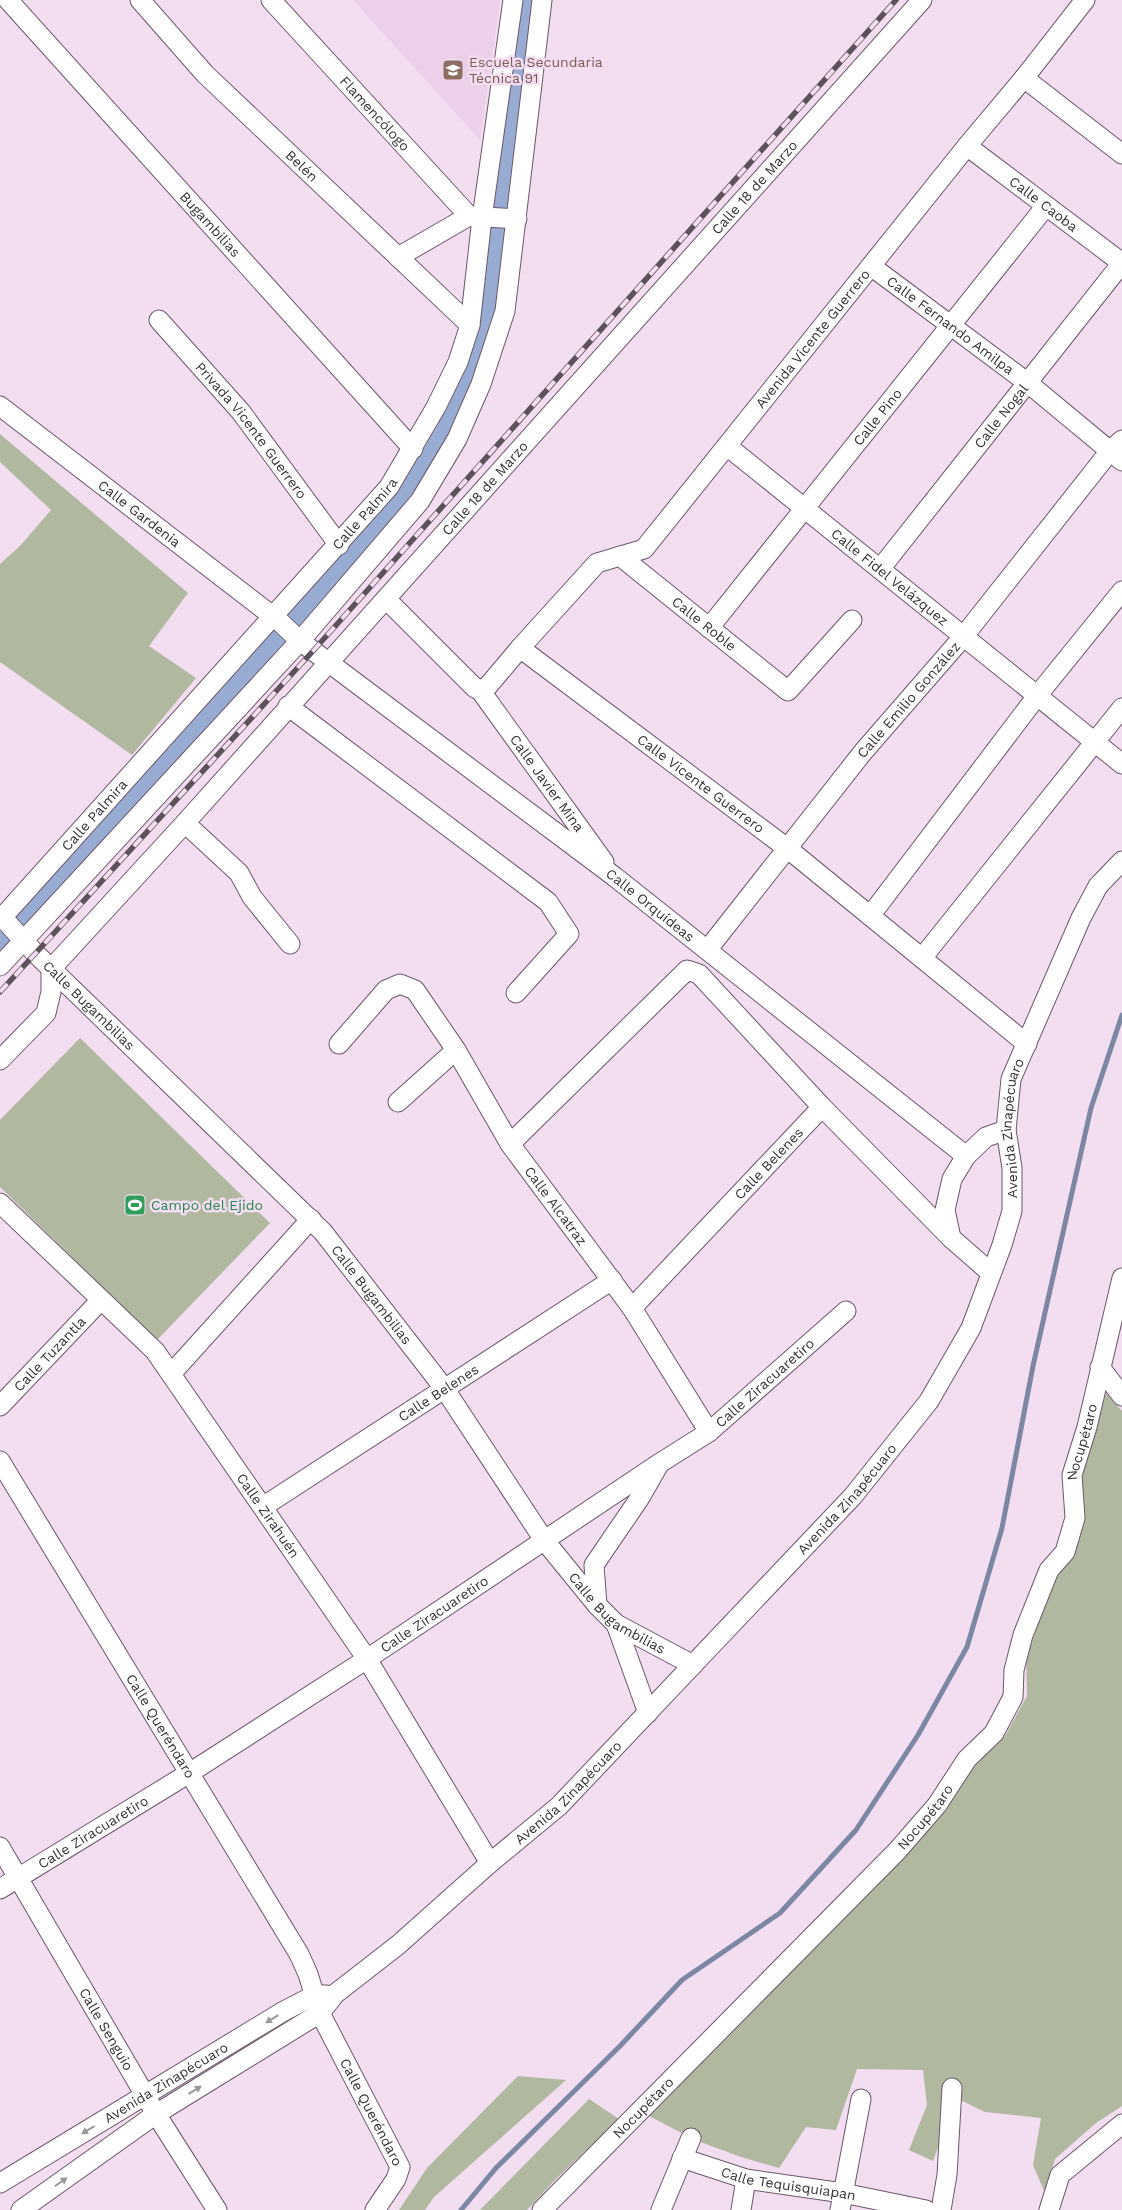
<svg xmlns="http://www.w3.org/2000/svg" width="1122" height="2210" font-family="'Work Sans',sans-serif">
<rect width="100%" height="100%" fill="#f3ddf1"/>
<path fill="#ecd0ea" d="M353 0H500L480 140Z"/>
<path fill="#b0b89f" d="M0 434 188 593 149 646 196 678 132 755 0 662V564L20 546 51 510 0 462Z
M80 1038 270 1223 157 1340 0 1187V1120Z
M1106 1393 1122 1411V2106L1096 2123 1055 2159 1045 2193 1033 2165 1041 2118 985 2112 956 2098 933 2161 909 2150 927 2105 923 2070 857 2069 836 2130 806 2127 779 2168 741 2157 695 2140 649 2116 917 1843 950 1800 971 1768 1005 1736 1027 1696 1026 1657 1056 1577 1075 1548 1081 1480Z
M518 2076 566 2080 434 2197 425 2210H399L427 2168Z
M589 2099 619 2119 555 2180 527 2210H480Z"/>
<g fill="none" stroke-linecap="round" stroke-linejoin="round">
<path stroke="#7c87a4" stroke-width="5" d="M461 2210 496 2168 620 2046 682 1980 780 1913 856 1830 918 1735 967 1647 1002 1528 1033 1366 1091 1108 1122 1015"/>
<path stroke="#98acd3" stroke-width="19" d="M0 946 405 498 444 433 471 375 486 320 526 0"/>
<g stroke="#6b5869" stroke-width="21">
<g id="minor">
<path id="s1" d="M8 0 413 449"/>
<path id="s2" d="M140 0 205 74 470 325"/>
<path id="s3" d="M271 0 469 216 517 219"/>
<path d="M1024 78 1122 154"/>
<path id="s4" d="M967 146 1122 263"/>
<path d="M398 257 469 216"/>
<path id="s5" d="M871 266 1028 383 1122 461"/>
<path id="s6" d="M159 320 241 412 339 545"/>
<path id="s7" d="M0 406 279 621 300 641 615 877 966 1156"/>
<path id="s8" d="M727 446 1122 764"/>
<path id="s9" d="M620 556 788 691 852 620"/>
<path id="s10" d="M880 569 1122 263"/>
<path id="s11" d="M386 599 475 688 480 690 604 862"/>
<path id="s12" d="M709 628 1046 206"/>
<path id="s13" d="M520 648 787 848 1027 1044"/>
<path id="s14" d="M480 690 488 686 520 648 597 563 644 549 967 146 1024 78 1085 0"/>
<path d="M288 706 548 902 569 934 516 993"/>
<path d="M185 823 239 873 252 897 290 944"/>
<path d="M870 916 1037 696 1122 591"/>
<path id="s15" d="M2 917 35 953 323 1232 444 1388 544 1540 597 1605 616 1624 693 1665"/>
<path id="s16" d="M0 920 389 487 436 407 458 362 470 325 482 218 513 0"/>
<path id="s17" d="M708 949 863 752 963 637 1110 451 1122 440"/>
<path d="M922 958 1122 708"/>
<path d="M0 966 300 641 420 501 457 439 481 384 505 311 542 0"/>
<path id="s18" d="M339 1044 386 990 400 984 415 990 456 1050 510 1144 632 1308 709 1432"/>
<path id="s19" d="M0 1060 46 1013 51 992V969L185 823 922 0"/>
<path d="M398 1102 456 1050"/>
<path d="M510 1144 687 970 699 974 822 1107 951 1238 991 1273"/>
<path id="s20" d="M0 1203 155 1351 367 1659 490 1863"/>
<path d="M951 1238 945 1210 952 1179 966 1156 986 1137 1006 1130"/>
<path id="s21" d="M632 1308 822 1107"/>
<path d="M1100 1367 1122 1396"/>
<path d="M171 1374 311 1219"/>
<path id="s22" d="M0 1406 100 1301"/>
<path id="s23" d="M0 1461 299 1954 308 1974 320 2013 400 2167 396 2179 375 2210"/>
<path id="s24" d="M264 1506 612 1280"/>
<path d="M597 1605 594 1565 639 1499 658 1466"/>
<path d="M616 1624 648 1713"/>
<path id="s25" d="M0 1847 156 2114 217 2210"/>
<path id="s26" d="M0 1889 191 1772 367 1659 660 1463 709 1432 846 1311"/>
<path id="s27" d="M682 2158 746 2179 843 2193 926 2210"/>
<path id="s28" d="M0 2183 284 2011 315 1995H327"/>
<path id="s29" d="M21 2210 156 2114 320 2013 335 1994 398 1945 490 1863 559 1806 853 1496 929 1401 971 1328 1002 1245 1012 1211V1168L1006 1130 1011 1079 1081 918 1098 886 1122 861"/>
<path id="s30" d="M542 2210 897 1851 937 1805 967 1759 994 1733 1013 1697 1014 1670 1023 1635 1049 1570 1065 1552 1075 1518 1072 1475 1087 1427 1122 1278"/>
<path d="M661 2210 691 2138"/>
<path d="M741 2210 746 2179"/>
<path d="M840 2210 861 2099"/>
<path d="M941 2210 947 2175 952 2088"/>
<path d="M1049 2210 1060 2175 1122 2124"/>
</g>
</g>
<use href="#minor" stroke="#fff" stroke-width="19"/>
<g stroke="#5d525c" stroke-width="5.5">
<path id="rail" d="M0 992 313 651 896 0"/>
</g>
<use href="#rail" stroke="#f3ddf1" stroke-width="4" stroke-dasharray="11" stroke-linecap="butt"/>
</g>
<defs><path id="oneway-solid" d="M-6-.8H1V-3.2L6.5 0L1 3.2V.8H-6Z" transform="scale(1.25)"/></defs>
<g fill="#9c989c">
<use href="#oneway-solid" transform="translate(272 2019) rotate(149)"/>
<use href="#oneway-solid" transform="translate(195 2090) rotate(-31)"/>
<use href="#oneway-solid" transform="translate(88 2130) rotate(149)"/>
<use href="#oneway-solid" transform="translate(61 2182) rotate(-35)"/>
</g>
<defs>
<g id="school-square" transform="scale(1.125)"><rect x="-9" y="-9" width="18" height="18" rx="4" fill="#8d6e63" stroke="#f3ddf1"/><path d="M0-5L7-2L0 1L-7-2ZM-4 1L0 2.5L4 1V4Q0 6-4 4Z" fill="#fff"/></g>
<g id="stadium-square" transform="scale(1.125)"><rect x="-9" y="-9" width="18" height="18" rx="4" fill="#2e9e5b" stroke="#f3ddf1"/><path d="M0-5a6.5 5 0 1 0 0 10a6.5 5 0 1 0 0-10ZM-3.5-1.8h7v3.6h-7Z" fill="#fff"/></g>
</defs>
<g fill-rule="evenodd">
<use href="#school-square" x="453" y="70"/>
<use href="#stadium-square" x="135" y="1205"/>
</g>
<g text-anchor="middle" stroke-width="5" stroke-linejoin="round" paint-order="stroke">
<g font-size="14" fill="#785e54" stroke="#f3ddf1" text-anchor="start">
<text x="469" y="67">Escuela Secundaria<tspan x="469" dy="16">Técnica 91</tspan></text>
</g>
<g font-size="14" fill="#393138" stroke="#f3ddf1">
<text dy="5" stroke="none"><textPath href="#s3" startOffset="154">Flamencólogo</textPath></text>
<text dy="5" stroke="none"><textPath href="#s2" startOffset="232">Belén</textPath></text>
<text dy="5" stroke="none"><textPath href="#s19" startOffset="1162">Calle 18 de Marzo</textPath></text>
<text dy="5" stroke="none"><textPath href="#s4" startOffset="96">Calle Caoba</textPath></text>
<text dy="5" stroke="none"><textPath href="#s1" startOffset="302">Bugambilias</textPath></text>
<text dy="5" stroke="none"><textPath href="#s5" startOffset="99">Calle Fernando Amilpa</textPath></text>
<text dy="5" stroke="none"><textPath href="#s14" startOffset="492">Avenida Vicente Guerrero</textPath></text>
<text dy="5" stroke="none"><textPath href="#s10" startOffset="195">Calle Nogal</textPath></text>
<text dy="5" stroke="none"><textPath href="#s12" startOffset="270">Calle Pino</textPath></text>
<text dy="5" stroke="none"><textPath href="#s6" startOffset="144">Privada Vicente Guerrero</textPath></text>
<text dy="5" stroke="none"><textPath href="#s19" startOffset="758">Calle 18 de Marzo</textPath></text>
<text dy="5" stroke="none"><textPath href="#s16" startOffset="546">Calle Palmira</textPath></text>
<text dy="5" stroke="none"><textPath href="#s7" startOffset="176">Calle Gardenia</textPath></text>
<text dy="5" stroke="none"><textPath href="#s8" startOffset="209">Calle Fidel Velázquez</textPath></text>
<text dy="5" stroke="none"><textPath href="#s9" startOffset="108">Calle Roble</textPath></text>
<text dy="5" stroke="none"><textPath href="#s17" startOffset="320">Calle Emilio González</textPath></text>
<text dy="5" stroke="none"><textPath href="#s13" startOffset="226">Calle Vicente Guerrero</textPath></text>
<text dy="5" stroke="none"><textPath href="#s11" startOffset="246">Calle Javier Mina</textPath></text>
<text dy="5" stroke="none"><textPath href="#s16" startOffset="141">Calle Palmira</textPath></text>
<text dy="5" stroke="none"><textPath href="#s7" startOffset="820">Calle Orquídeas</textPath></text>
<text dy="5" stroke="none"><textPath href="#s15" startOffset="124">Calle Bugambilias</textPath></text>
<text dy="5" stroke="none"><textPath href="#s29" startOffset="1516">Avenida Zinapécuaro</textPath></text>
<text dy="5" stroke="none"><textPath href="#s21" startOffset="199">Calle Belenes</textPath></text>
<text dy="5" stroke="none"><textPath href="#s18" startOffset="361">Calle Alcatraz</textPath></text>
<text dy="5" stroke="none"><textPath href="#s15" startOffset="529">Calle Bugambilias</textPath></text>
<text dy="5" stroke="none"><textPath href="#s22" startOffset="72">Calle Tuzantla</textPath></text>
<text dy="5" stroke="none"><textPath href="#s26" startOffset="918">Calle Ziracuaretiro</textPath></text>
<text dy="5" stroke="none"><textPath href="#s24" startOffset="208">Calle Belenes</textPath></text>
<text dy="5" stroke="none"><textPath href="#s30" startOffset="969">Nocupétaro</textPath></text>
<text dy="5" stroke="none"><textPath href="#s29" startOffset="1096">Avenida Zinapécuaro</textPath></text>
<text dy="5" stroke="none"><textPath href="#s20" startOffset="414">Calle Zirahuén</textPath></text>
<text dy="5" stroke="none"><textPath href="#s15" startOffset="934">Calle Bugambilias</textPath></text>
<text dy="5" stroke="none"><textPath href="#s26" startOffset="514">Calle Ziracuaretiro</textPath></text>
<text dy="5" stroke="none"><textPath href="#s23" startOffset="310">Calle Queréndaro</textPath></text>
<text dy="5" stroke="none"><textPath href="#s29" startOffset="691">Avenida Zinapécuaro</textPath></text>
<text dy="5" stroke="none"><textPath href="#s30" startOffset="549">Nocupétaro</textPath></text>
<text dy="5" stroke="none"><textPath href="#s26" startOffset="109">Calle Ziracuaretiro</textPath></text>
<text dy="5" stroke="none"><textPath href="#s25" startOffset="211">Calle Senguio</textPath></text>
<text dy="5" stroke="none"><textPath href="#s28" startOffset="194">Avenida Zinapécuaro</textPath></text>
<text dy="5" stroke="none"><textPath href="#s30" startOffset="144">Nocupétaro</textPath></text>
<text dy="5" stroke="none"><textPath href="#s23" startOffset="751">Calle Queréndaro</textPath></text>
<text dy="5" stroke="none"><textPath href="#s27" startOffset="110">Calle Tequisquiapan</textPath></text>
</g>
<g font-size="14" fill="#27864d" stroke="#f3ddf1" text-anchor="start">
<text x="151" y="1210">Campo del Ejido</text>
</g>
</g>
</svg>
